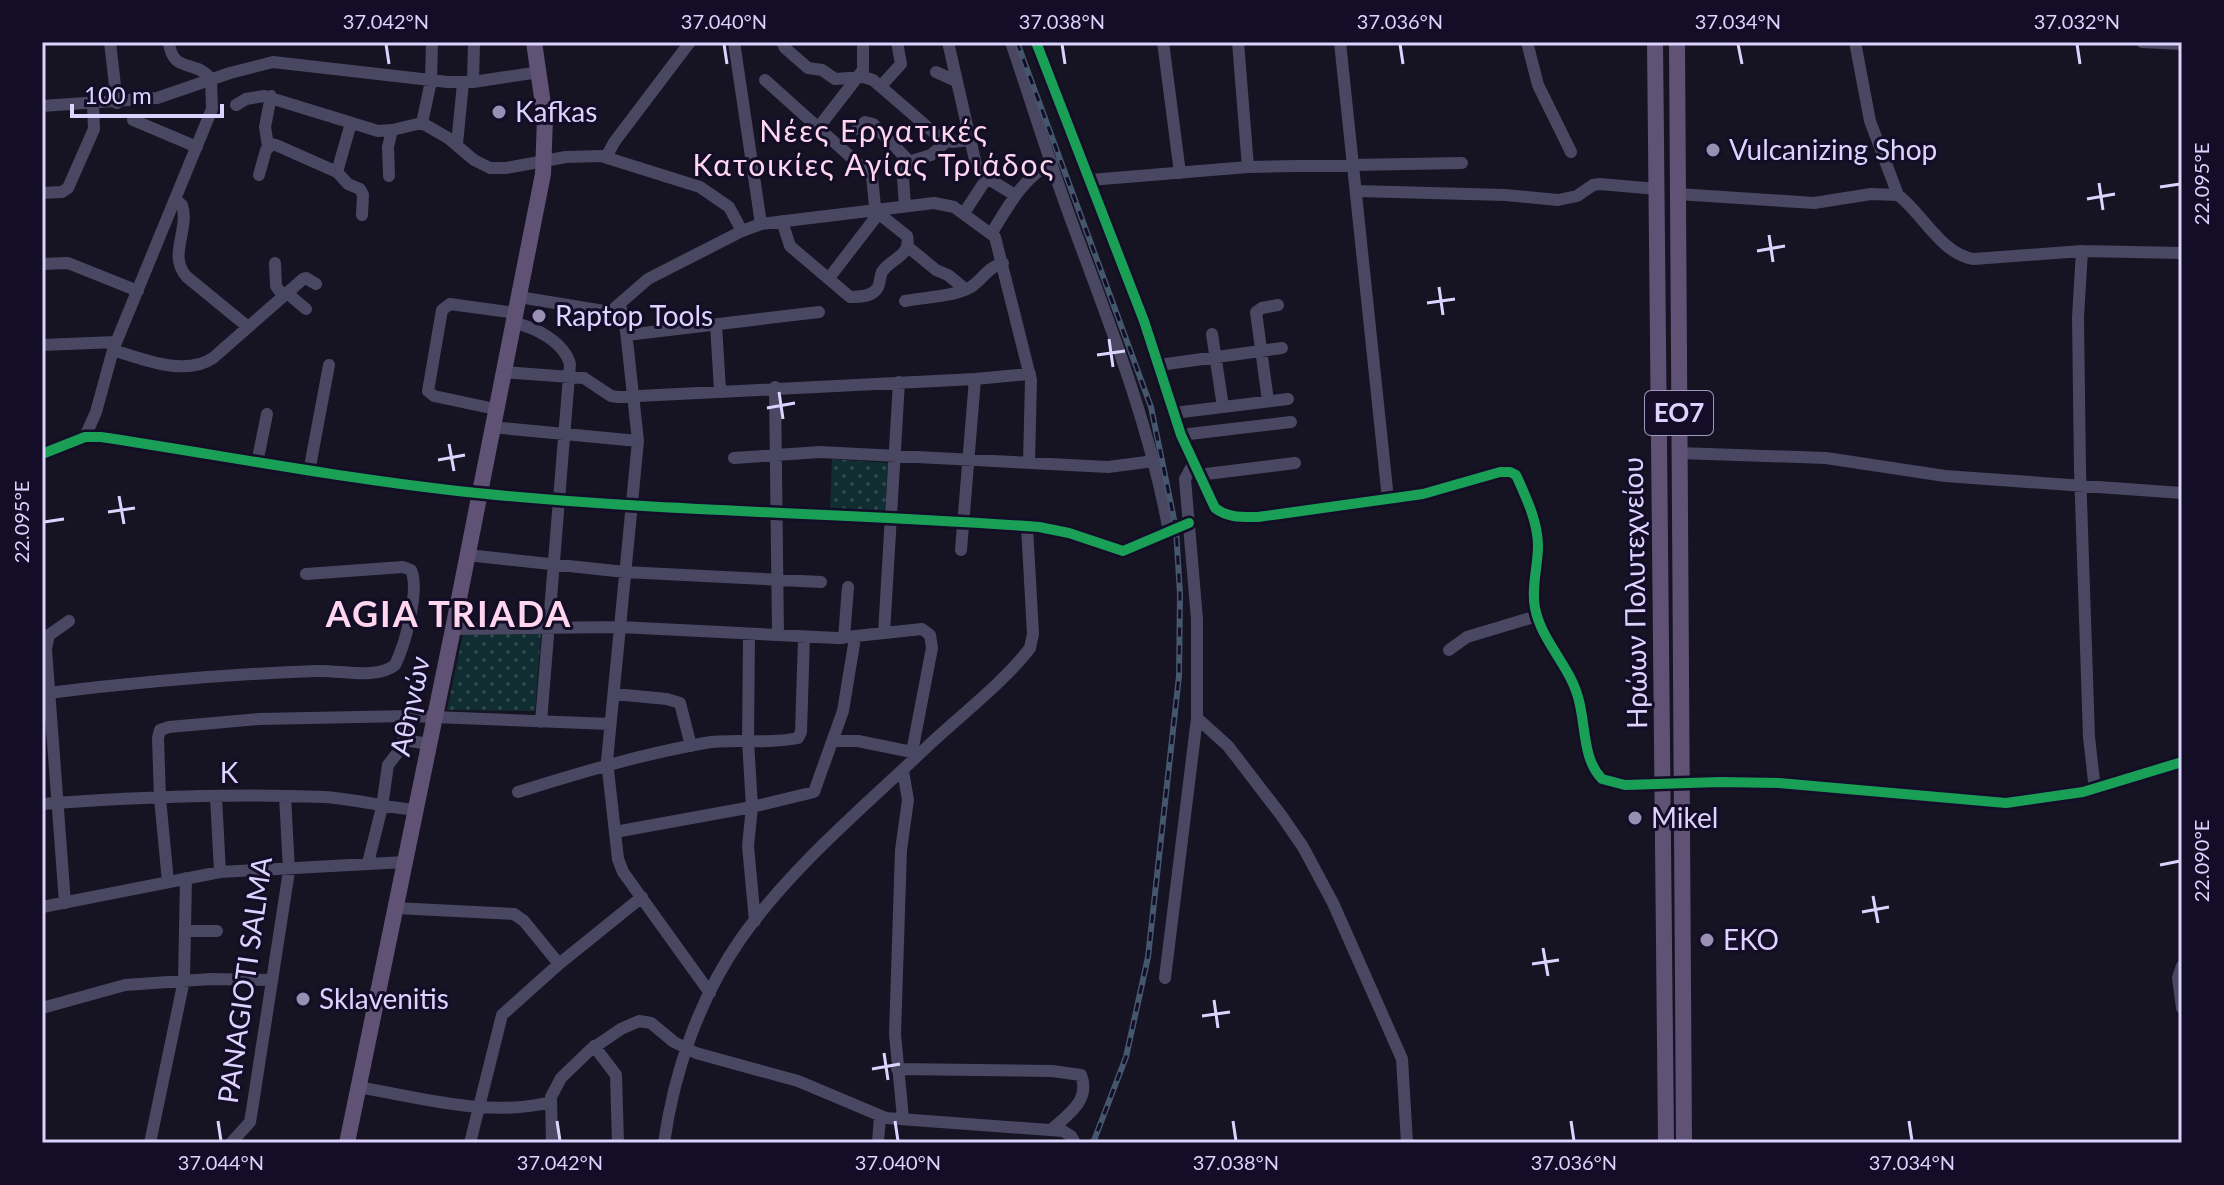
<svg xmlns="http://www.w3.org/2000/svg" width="2224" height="1185" font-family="Lato,sans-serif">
<defs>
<pattern id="park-dots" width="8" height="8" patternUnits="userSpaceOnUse" patternTransform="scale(2)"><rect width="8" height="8" fill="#102d31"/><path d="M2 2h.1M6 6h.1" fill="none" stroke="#324b50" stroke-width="1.8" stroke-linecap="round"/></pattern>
</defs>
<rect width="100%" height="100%" fill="#161322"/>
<path fill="url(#park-dots)" d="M832 459 888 463 885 513 830 510Z
M541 633 535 711 447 710 463 634Z"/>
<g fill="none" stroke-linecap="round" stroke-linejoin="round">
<path stroke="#4a4763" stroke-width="12" d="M110 42 117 103
M734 42 761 224
M782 42 785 48 808 68 822 70 835 79 864 77 873 80 939 137 952 142 969 140
M948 42 977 169 987 178
M1011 42C1032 104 1051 167 1074 228 1111 328 1150 426 1169 532
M1036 42 1144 321 1181 435 1215 508C1228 518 1242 517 1258 517L1423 494 1500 472H1510L1516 475C1526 497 1538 522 1538 546 1538 566 1531 588 1535 608 1541 640 1569 665 1578 697 1586 723 1582 759 1602 779L1625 785 1720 782 1779 783 2006 803 2083 792 2182 762
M1163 42 1180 173
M1238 42 1248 167
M1340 42 1388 499
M1527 42 1538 85 1571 152
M1855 42 1870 121 1898 195
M2142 42 2182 44
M936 72 956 81
M765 80 872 176 876 217 829 278
M473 82 474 42
M881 86 901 64 897 42
M236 105 246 99 264 96 378 131 392 130 422 123 448 138 474 160 490 168H506L566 157 601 156 700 187 729 207 742 231
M42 106 157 98 230 73 273 62 448 82H473L539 72
M133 120 197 147
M422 123 431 81 432 42
M818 128 863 70V42
M857 129 865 122 873 124 906 158 908 166 903 178 905 206
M457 144 463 83
M268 146 265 127 271 96
M606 157 615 141 690 42
M908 162 931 155 947 141
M337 172 351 123
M259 175 266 150 272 144 276 145 337 172 348 184 360 189 363 195 362 215
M389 176 388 147 392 130
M1090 180 1248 167 1462 163
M1356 191 1505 195 1558 200 1577 196 1593 185 1600 184 1657 189
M42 193 62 192 68 188 94 129 93 104
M1678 194 1814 203 1871 194 1898 195C1923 214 1942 255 1974 259L2082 251 2182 253
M176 200 182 205C190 230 167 256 187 277L248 327
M964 213 987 178 1015 195
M782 221 790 246 850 297C858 297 870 297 876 290 881 285 879 278 882 272 891 258 912 256 907 236L878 213
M991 234C1009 205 1022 179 1052 162
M907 246 936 270 948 275 965 289
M2082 251 2078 317 2080 470 2089 737 2095 790
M275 263 276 286 283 296
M42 264 68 263 138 291
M287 293 306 309
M519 297 610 312 648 279 742 231 761 224 934 203 954 207 995 237 1031 380 1029 463
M905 301C926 297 953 297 971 287 983 279 988 267 1003 263
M620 305 626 331 638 441 607 761 618 859 623 872 710 993
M514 323C535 327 564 342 570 364L541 722
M716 325 720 390
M1212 334 1223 407
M627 335 819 312
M42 345 116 342
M113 350C142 359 185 377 213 358L303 279 306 278 316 284
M1159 365 1282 348
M503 372 584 378 611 396 618 397 975 379 1030 374
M775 387 778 635
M1268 401 1256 312 1262 308 1278 305
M495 409 434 396 428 391 442 310 450 304 516 313
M1174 413 1288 399
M491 427 638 441
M1181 435 1291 422
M85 437 96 412 113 350 212 109 211 79C196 59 172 74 169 42
M1679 453 1826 458 1945 476 2182 493
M42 454 85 437H101C226 456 351 480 477 493 664 512 852 513 1039 527L1069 533 1123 551 1189 523
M734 458 820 452 1108 467 1154 461
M257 463 267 414
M309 472 329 365
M1198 475 1295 463
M961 550 975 379
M467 555 625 572 821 582
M453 629 620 627 837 638 922 629 930 635 932 648 912 752
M884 633 899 382
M749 634 748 741 752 807 748 846 755 921
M844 638 848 587
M1449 650 1467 637 1537 616
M48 693C137 682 227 674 317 671 341 670 376 680 395 665 405 645 420 590 411 570L403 567 306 574
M614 694 667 699 680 703 691 746
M1197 718 1228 746 1281 815 1303 847 1333 903 1402 1059 1407 1143
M404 740 429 744
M834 741H858L912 752 917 756
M518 792C579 773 642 754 705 743 735 738 767 745 798 738L801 732 804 637
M216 797 220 872
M42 804C135 797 231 793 324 797 355 799 385 807 416 810
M615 832 752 807 814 792 843 711 855 638
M368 863 382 807 388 765 402 747 408 716
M168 882 160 798 158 738 160 730 169 727 259 719 408 716 610 724
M65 903 46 649 49 635 69 621
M42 907 220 872 405 862
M395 908 514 914 524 921 559 964
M186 931H217
M2182 966 2178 978 2182 1008
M1165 978 1197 718V619L1185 479 1193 464
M42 1008 125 985 211 979 272 980
M594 1046 616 1075 618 1143
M897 1069 1052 1071 1081 1075C1091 1101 1067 1115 1051 1130
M357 1087C419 1097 489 1118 551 1102
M903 1118 895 1034 901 850 908 800 903 771
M150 1143 184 980 186 878
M231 1143 250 1122 252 1110 289 871 285 796
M470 1143 502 1015 559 964 642 897
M552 1143 551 1097 561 1078 590 1050 621 1029 639 1021 651 1023 674 1042 696 1053 798 1081 886 1118 1063 1131 1071 1136 1075 1143
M664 1143C674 1072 699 999 740 940 791 867 865 806 929 745 961 715 1004 682 1030 648L1033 634 1027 527
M878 1143 880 1116"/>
<path stroke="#605274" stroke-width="16" d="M1655 42 1666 1143
M1677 42 1684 1143
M347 1143 453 629 543 174 545 118 534 42"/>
<g stroke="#44576d" stroke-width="6">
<path id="rail" d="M1017 42 1151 407 1176 529 1180 594 1179 676 1148 957 1126 1057 1093 1143"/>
</g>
<use href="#rail" stroke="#130d28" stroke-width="3" stroke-dasharray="9" stroke-linecap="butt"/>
<g stroke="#130d28" stroke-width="15">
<path id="cycleway" d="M1036 42 1144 321 1181 435 1215 508C1228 518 1242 517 1258 517L1423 494 1500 472H1510L1516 475C1526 497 1538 522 1538 546 1538 566 1531 588 1535 608 1541 640 1569 665 1578 697 1586 723 1582 759 1602 779L1625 785 1720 782 1779 783 2006 803 2083 792 2182 762
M42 454 85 437H101C226 456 351 480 477 493 664 512 852 513 1039 527L1069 533 1123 551 1189 523"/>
</g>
<use href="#cycleway" stroke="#1a9f57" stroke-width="10"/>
</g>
<path fill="none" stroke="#dcd4ff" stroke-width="3" d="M386 44 389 64M724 44 727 64M1062 44 1065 64M1400 44 1403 64M1738 44 1742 64M2077 44 2080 64M2099 183 2103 210M2160 187 2180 184M2087 199 2115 194M1769 235 1773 262M1757 251 1785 246M1439 287 1443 315M1427 303 1455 299M1109 339 1113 367M1097 355 1125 351M779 392 783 419M767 408 795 403M449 444 454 471M438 460 465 455M119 496 124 524M108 512 135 508M44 522 64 519M2160 865 2180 861M1873 896 1878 923M1862 912 1889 907M1543 948 1548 976M1532 964 1559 960M1214 1000 1218 1028M1202 1016 1230 1012M884 1053 888 1080M872 1069 900 1064M218 1121 221 1141M557 1121 560 1141M895 1121 898 1141M1233 1121 1236 1141M1571 1121 1574 1141M1909 1121 1912 1141"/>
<g fill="#9790b2" stroke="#130d28" stroke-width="3">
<circle cx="499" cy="112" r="8"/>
<circle cx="1713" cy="150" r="8"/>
<circle cx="539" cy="316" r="8"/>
<circle cx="1635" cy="818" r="8"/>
<circle cx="1707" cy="940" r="8"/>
<circle cx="303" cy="999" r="8"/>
</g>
<g text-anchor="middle" stroke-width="6" stroke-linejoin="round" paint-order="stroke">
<rect fill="#130d28" stroke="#a098be" stroke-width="2" x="1645" y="391" width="68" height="44" rx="6"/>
<g font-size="26" font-weight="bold" fill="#dcd4ff">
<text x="1679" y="422">ΕΟ7</text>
</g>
<g font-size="28" fill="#dcd4ff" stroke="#130d28" text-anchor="start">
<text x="515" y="122">Kafkas</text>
<text x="1729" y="160">Vulcanizing Shop</text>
<text x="555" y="326">Raptop Tools</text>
<text x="1651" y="828">Mikel</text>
<text x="1723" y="950">EKO</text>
<text x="319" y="1009">Sklavenitis</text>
</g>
<g font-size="28" fill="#dcd4ff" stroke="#130d28">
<text transform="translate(1635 593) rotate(-91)" y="10">Ηρώων Πολυτεχνείου</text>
<text transform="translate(410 706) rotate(-78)" y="10">Αθηνών</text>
<text x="229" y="783">Κ</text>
<text transform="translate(245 980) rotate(-82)" y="10">PANAGIOTI SALMA</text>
</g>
<g font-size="30" letter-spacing="2" fill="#ffd6ed" stroke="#130d28">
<text x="874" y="142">Νέες Εργατικές<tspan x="874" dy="34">Κατοικίες Αγίας Τριάδος</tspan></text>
</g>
<g font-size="36" font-weight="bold" letter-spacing="2" fill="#ffd6ed" stroke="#130d28">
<text x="449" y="627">AGIA TRIADA</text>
</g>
</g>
<rect width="2224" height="1185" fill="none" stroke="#130d28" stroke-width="88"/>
<path d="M72 104v12h150v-12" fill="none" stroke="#dcd4ff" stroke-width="4"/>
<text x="84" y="104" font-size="24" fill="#dcd4ff" stroke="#130d28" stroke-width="6" paint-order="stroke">100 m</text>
<rect x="44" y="44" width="2136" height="1097" fill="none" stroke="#dcd4ff" stroke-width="3"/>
<g font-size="20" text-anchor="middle" fill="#dcd4ff">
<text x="386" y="29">37.042°N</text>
<text x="724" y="29">37.040°N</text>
<text x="1062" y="29">37.038°N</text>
<text x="1400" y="29">37.036°N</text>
<text x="1738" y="29">37.034°N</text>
<text x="2077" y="29">37.032°N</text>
<text transform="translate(2202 184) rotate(-90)" y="7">22.095°E</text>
<text transform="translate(22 522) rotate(-90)" y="7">22.095°E</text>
<text transform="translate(2202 861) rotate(-90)" y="7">22.090°E</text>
<text x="221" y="1170">37.044°N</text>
<text x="560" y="1170">37.042°N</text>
<text x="898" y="1170">37.040°N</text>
<text x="1236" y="1170">37.038°N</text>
<text x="1574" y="1170">37.036°N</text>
<text x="1912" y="1170">37.034°N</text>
</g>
</svg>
